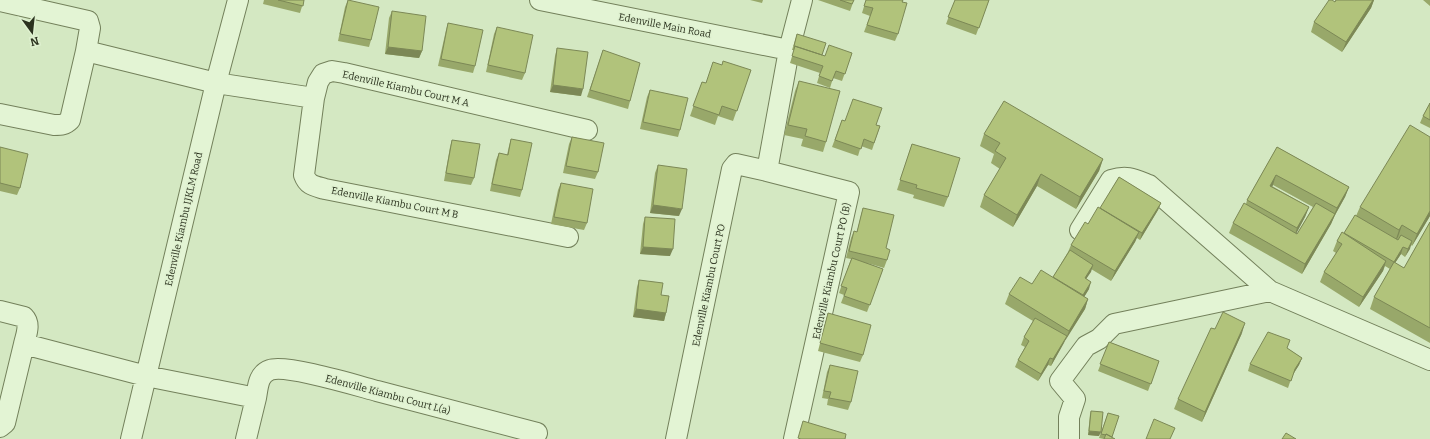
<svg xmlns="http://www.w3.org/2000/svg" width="1430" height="439" font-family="Bitter,serif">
<rect width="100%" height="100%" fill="#d4e8c2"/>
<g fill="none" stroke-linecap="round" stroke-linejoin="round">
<g stroke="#73805b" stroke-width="22">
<path id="street" d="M540 0 789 50
M0 1 88 21 90 28 86 51
M314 98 304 175C308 186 315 186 325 189L568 237
M0 114 54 125C61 125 65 125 70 120L86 51 216 83 314 98 318 82 323 74 332 71 344 73 587 130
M1080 230 1111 180C1127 175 1134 179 1149 185L1270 291 1430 360
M0 311 24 317C31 324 26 335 24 344
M256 398C258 387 258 374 270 370 286 364 358 386 377 391 431 405 484 419 537 433
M0 427 5 423 24 344 146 376 256 398 246 439
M131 439 216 83 238 0
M676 439 732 169 736 164 767 171
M794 439 849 192 767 171 789 50 802 0
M1069 439V417L1075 399 1060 381 1086 346 1099 339 1114 324 1270 291"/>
</g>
<use href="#street" stroke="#e3f4d4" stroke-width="20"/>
</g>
<path fill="#98a86a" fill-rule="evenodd" d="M264 0H304L300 13 263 4Z
M348 0 371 40 369 47 338 41 345 7Z
M750 0H763L762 3Z
M818 0H854L850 11Z
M866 0H903L898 34 895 41 864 32 870 16 862 13Z
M955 0H989L976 35 946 24Z
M1336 0H1374L1371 8 1342 52 1311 32 1314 22Z
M1423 0H1430V6Z
M392 11 422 51 419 58 385 54 389 18Z
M448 23 475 66 473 73 438 66 446 30Z
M497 27 525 73 522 80 486 72 494 34Z
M797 34 822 55 825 56 852 53 842 81 833 78 830 88 817 83 820 73 790 63 794 50H792Z
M557 48 581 96 550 92 555 56Z
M603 50 630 101 628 109 587 97Z
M751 70 733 121 718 116 715 125 690 116 702 82 706 83Z
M799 81 826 142 823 152 801 146 803 139 784 135 795 91Z
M650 90 680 130 678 137 640 129 647 97Z
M1430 103V128L1420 123 1423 116Z
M842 120 845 121 876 125 880 126 872 150 861 146 858 156 832 147Z
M984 134 1103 159 1099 171 1076 209 1037 186 1013 227 980 207 984 195 1000 169 991 163 994 154 980 146Z
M572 137 598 172 595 179 563 173 569 144Z
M1430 137V216L1412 246 1411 245 1405 257 1401 254 1395 263 1404 268 1430 222V343L1370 309 1374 297 1390 269 1385 266 1383 271 1359 307 1320 282 1324 272 1336 253 1333 251 1337 241 1344 233 1356 216 1360 207Z
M511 139 522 190 520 197 490 191 496 160 499 153 507 155 509 146Z
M452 140 474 178 471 185 444 181 450 147Z
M912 144 948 197 944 207 913 198 914 195 897 190Z
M0 147 20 188 17 195 0 191Z
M1277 147 1349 187 1345 197 1335 215 1331 224 1302 274 1229 233 1233 223 1246 204 1247 200ZM1273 185 1313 207 1297 234 1296 233 1305 217 1309 207 1272 186Z
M658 165 679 216 650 213 655 173Z
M1119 177 1161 203 1158 210 1140 240 1137 238 1135 242 1111 281 1091 269 1086 279 1089 289 1084 297 1088 299 1085 309 1065 340 1051 366 1048 365 1038 381 1015 367 1018 360 1025 347 1021 345 1024 337 1033 321 1005 304 1009 294 1032 284 1053 277 1068 252 1071 245 1100 209Z
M561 183 587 223 584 230 551 224 558 190Z
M863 208 886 248 887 260 884 268 867 263 883 269 867 312 841 303 844 295 839 293 851 259 846 258 851 238 854 231 857 232 861 215Z
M645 217 670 256 640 254 643 224Z
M639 280 661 295 666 313 664 321 633 317 637 287Z
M828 313 863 355 860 362 818 351 826 320Z
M1242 333 1202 422 1174 409 1178 399Z
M1109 342 1159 361 1148 391 1098 371Z
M1287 348 1302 358 1299 365 1292 376 1288 388 1248 371 1250 364Z
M830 365 851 402 848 410 827 405 828 399 822 398 827 372Z
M1091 411 1099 436 1088 435 1090 414Z
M1108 413 1112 437 1104 439 1099 438Z"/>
<path fill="#7c8856" d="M1373 0H1374L1371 8 1342 52 1346 42Z
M388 47 422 51 419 58 385 54Z
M553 85 583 89 581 96 550 92Z
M1103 159 1099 171 1076 209 1080 197Z
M1041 174 1037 186 1013 227 1017 215Z
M1276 175 1273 185 1267 196 1270 186Z
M1349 187 1345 197 1335 215 1331 224 1302 274 1305 264 1333 217 1337 208Z
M1161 203 1158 210 1140 240 1142 233Z
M653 205 682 209 679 216 650 213Z
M1309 207 1305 217 1294 238 1297 228Z
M1430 211V216L1412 246 1417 234Z
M1402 225 1398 237 1395 242 1399 230Z
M1139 232 1135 242 1111 281 1115 271Z
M1412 241 1410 249 1405 257 1408 249Z
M643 247 673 249 670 256 640 254Z
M1403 247 1401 254 1391 269 1394 262Z
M1386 261 1383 271 1359 307 1363 297Z
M1093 265 1091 272 1082 285 1085 278Z
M1091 282 1089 289 1081 302 1083 295Z
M1088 299 1085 309 1065 341 1069 331Z
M636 309 666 313 664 321 633 317Z
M1245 323 1242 333 1202 422 1205 412Z
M1067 336 1064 343 1051 366 1053 359Z
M1050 358 1048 365 1038 381 1041 374Z
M1302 358 1299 365 1292 376 1295 369Z
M1089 431 1101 432 1099 436 1088 435Z"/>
<path fill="#b1c37b" stroke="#7c8856" d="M278 0H304L303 6Z
M348 0 379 7 371 40 340 34Z
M840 0H854L852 4Z
M866 0H903L902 2 907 3 898 34 867 25 873 8 864 6Z
M955 0H989L979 28 948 17Z
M1329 0H1332L1335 2 1336 0H1373L1346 42 1314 22Z
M392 11 426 16 422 51 388 47Z
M448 23 483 30 475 66 441 59Z
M497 27 533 35 525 73 488 65Z
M797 34 826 43 822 55 794 46Z
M829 45 852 53 845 74 836 71 832 81 819 76 823 66 792 56 795 46 825 56Z
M557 48 588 52 583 89 553 85Z
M603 50 640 63 630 101 590 90Z
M723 61 751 70 737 111 722 106 719 115 693 106 702 82 706 83 713 62 722 65Z
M799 81 840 91 826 142 805 136 807 129 788 125Z
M650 90 688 98 680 130 643 122Z
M853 99 882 108 876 125 880 126 874 143 864 139 861 149 835 140 842 120 845 121Z
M1004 101 1103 159 1080 197 1041 174 1017 215 984 195 1006 158 995 151 1000 143 984 134Z
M1430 103V120L1423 116Z
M1410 125 1430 137V211L1417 234 1402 225 1399 230 1360 207Z
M572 137 604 143 598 172 566 166Z
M511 139 532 143 522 190 492 184 499 153 508 155Z
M452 140 480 144 474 178 446 173Z
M912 144 960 158 948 197 916 188 917 185 900 180Z
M0 147 28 154 20 188 0 183Z
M1277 147 1349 187 1337 208 1276 175 1270 186 1309 207 1297 228 1247 200Z
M658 165 687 169 682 209 653 205Z
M1119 177 1161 203 1142 233 1100 208Z
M561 183 593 189 587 223 554 217Z
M1244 203 1297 234 1316 203 1335 214 1305 264 1233 223Z
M1098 207 1139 232 1115 271 1071 245 1085 222 1088 224Z
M863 208 894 215 886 248 890 250 887 260 849 251 854 231 857 232Z
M1355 215 1398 240 1401 235 1412 241 1408 249 1403 247 1394 262 1344 233Z
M645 217 675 219 673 249 643 247Z
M1430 222V328L1374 297 1394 262 1404 268Z
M1342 232 1386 261 1363 297 1324 272 1342 244 1337 241Z
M1070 250 1093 265 1085 278 1091 282 1083 295 1053 277Z
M852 258 883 269 870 305 844 296 847 288 841 286Z
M1041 270 1088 299 1069 331 1009 294 1020 277 1032 284Z
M639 280 663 283 661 295 669 296 666 313 636 309Z
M1223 312 1245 323 1205 412 1178 399 1211 328 1215 329Z
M828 313 871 325 863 355 820 343Z
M1035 318 1067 336 1053 359 1050 358 1041 374 1018 360 1029 341 1024 337Z
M1268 332 1290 340 1287 348 1302 358 1295 369 1291 381 1250 364Z
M1109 342 1159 361 1151 384 1100 364Z
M830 365 858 371 851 402 829 398 831 392 824 391Z
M1091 411 1103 412 1101 432 1089 431Z
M1108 413 1119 416 1112 437 1106 434V435L1101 434Z
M1154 419 1175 428 1170 439H1146Z
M803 421 846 434 845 439H801L798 438Z
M1286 433 1296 439H1282Z
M1106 434 1115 439H1104Z"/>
<g text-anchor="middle" stroke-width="3" stroke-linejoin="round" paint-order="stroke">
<g font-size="10" fill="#2b321e" stroke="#dff1d0">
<text transform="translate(665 25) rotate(11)" y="4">Edenville Main Road</text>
<text transform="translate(406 88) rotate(13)" y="4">Edenville Kiambu Court M A</text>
<text transform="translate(395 202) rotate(11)" y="4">Edenville Kiambu Court M B</text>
<text transform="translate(183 219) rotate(-77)" y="4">Edenville Kiambu IJKLM Road</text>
<text transform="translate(831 271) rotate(-77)" y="4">Edenville Kiambu Court PO (B)</text>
<text transform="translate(708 285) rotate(-78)" y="4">Edenville Kiambu Court PO</text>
<text transform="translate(388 394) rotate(15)" y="4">Edenville Kiambu Court L(a)</text>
</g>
</g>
<g transform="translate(32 32) rotate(165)" stroke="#dff1d0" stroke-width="3" paint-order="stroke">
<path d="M0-3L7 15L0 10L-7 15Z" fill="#2b321e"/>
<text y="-6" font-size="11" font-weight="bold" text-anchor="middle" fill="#2b321e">N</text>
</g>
</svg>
